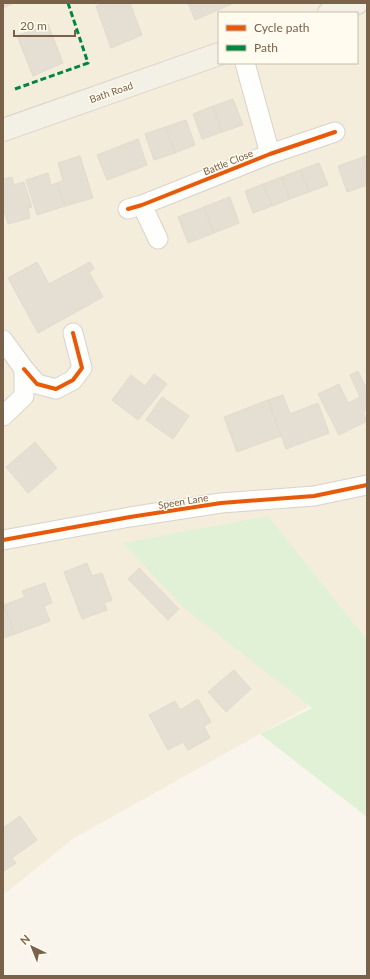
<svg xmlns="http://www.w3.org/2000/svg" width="370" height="979" font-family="Lato,sans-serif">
<rect width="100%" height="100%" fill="#f9f5ec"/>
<path fill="#f4eddc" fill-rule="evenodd" d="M3 3H367V674L74 838 3 895ZM219 13H357V63H219Z"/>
<path fill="#e1f1d5" d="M268 516 367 640V817L260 734 312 708 184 608 123 543Z"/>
<path fill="#e5ded3" stroke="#e2dacd" d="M3 3H14L3 8Z
M104 3H130L142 35 111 48 96 6Z
M188 3H234L195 20Z
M48 24 63 63 33 76 17 36Z
M233 99 243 125 222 132 213 106Z
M213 106 222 132 202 139 193 114Z
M186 120 195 145 175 153 165 127Z
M165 127 175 153 154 160 145 134Z
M138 139 147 165 107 180 97 155Z
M367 155V168L363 157Z
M80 156 93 198 65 206 57 183 63 181 58 163Z
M363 157 367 168V185L347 192 338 166Z
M319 163 328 185 309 192 300 170Z
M300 170 309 192 290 199 282 177Z
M48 173 51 185 57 183 65 206 37 215 26 180Z
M12 177 14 185 24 182 32 207 28 208 30 218 8 224 3 207V179Z
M282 177 290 199 272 206 263 184Z
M263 184 272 206 253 213 245 191Z
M230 197 239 223 214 233 204 207Z
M204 207 214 233 188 243 178 217Z
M37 262 49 284 90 262 94 269 89 272 103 297 38 333 8 278Z
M358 371 367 390V410L363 412 367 421 339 435 318 394 339 384 348 403 360 397 350 375Z
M154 374 167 384 138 420 112 400 131 375 145 386Z
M283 395 290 414 318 403 329 433 286 449 268 400Z
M162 397 189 416 173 439 146 420Z
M268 400 281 436 237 452 224 417Z
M35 442 57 468 28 493 6 467Z
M87 563 92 576 102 573 112 600 104 603 107 610 82 619 64 572Z
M139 568 179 609 168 620 128 579Z
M45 583 52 603 44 606 50 621 15 634 4 605 25 597 22 591Z
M3 605H4L15 634 3 638Z
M234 670 251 689 226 712 208 692Z
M198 699 211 722 204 726 210 738 188 750 183 742 168 750 149 715 175 701 180 710Z
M20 816 37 840 12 858 16 863 4 871 3 828Z"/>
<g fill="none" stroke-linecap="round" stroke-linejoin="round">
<g stroke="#d8d2ca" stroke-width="21">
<path id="minor" d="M245 63 270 154
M142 205 158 239
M128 209 142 205 270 154 335 132
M3 340 24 369V396L3 416
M24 369 37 384 56 389 73 380 82 368 73 333
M3 540 130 517 221 503 314 496 367 485"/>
</g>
<g stroke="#dad2c9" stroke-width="24">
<path id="primary" d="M329 13 357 3
M3 130 219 54"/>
</g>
<use href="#minor" stroke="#fefefc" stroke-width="19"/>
<use href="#primary" stroke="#f3f0e6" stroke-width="22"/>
<path stroke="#00873e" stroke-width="3" stroke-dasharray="6 3" stroke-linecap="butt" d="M15 89 88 63 68 3"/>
<g stroke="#fffbef" stroke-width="6">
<path id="cycleway" d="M128 209 142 205 270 154 335 132
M24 369 37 384 56 389 73 380 82 368 73 333
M3 540 130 517 221 503 314 496 367 485"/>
</g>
<use href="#cycleway" stroke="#e8590c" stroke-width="4"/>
</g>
<g text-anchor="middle" stroke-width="3" stroke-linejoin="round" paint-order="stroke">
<g font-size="10" fill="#7a6149" stroke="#fffbef">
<text transform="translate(111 92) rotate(-19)" y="4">Bath Road</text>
<text transform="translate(228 162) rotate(-22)" y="4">Battle Close</text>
<text transform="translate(183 501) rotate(-9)" y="4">Speen Lane</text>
</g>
</g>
<rect width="370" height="979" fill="none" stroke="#7a6149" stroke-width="8"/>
<rect x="218" y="12" width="140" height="52" fill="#fffbef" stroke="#cabdad"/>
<rect x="226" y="25" width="20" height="6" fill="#e8590c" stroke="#cabdad"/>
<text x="254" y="32" font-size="12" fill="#7a6149">Cycle path</text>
<rect x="226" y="45" width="20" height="6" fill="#00873e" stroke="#cabdad"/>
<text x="254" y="52" font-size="12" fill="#7a6149">Path</text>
<g transform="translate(32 947) rotate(317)" stroke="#fffbef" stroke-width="3" paint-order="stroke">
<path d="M0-3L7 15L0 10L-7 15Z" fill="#7a6149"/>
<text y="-6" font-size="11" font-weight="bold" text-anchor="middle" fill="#7a6149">N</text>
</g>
<path d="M14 30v6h61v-6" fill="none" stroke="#7a6149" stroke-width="2"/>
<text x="20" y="30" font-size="12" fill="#7a6149" stroke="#fffbef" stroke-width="3" paint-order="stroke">20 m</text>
</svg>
